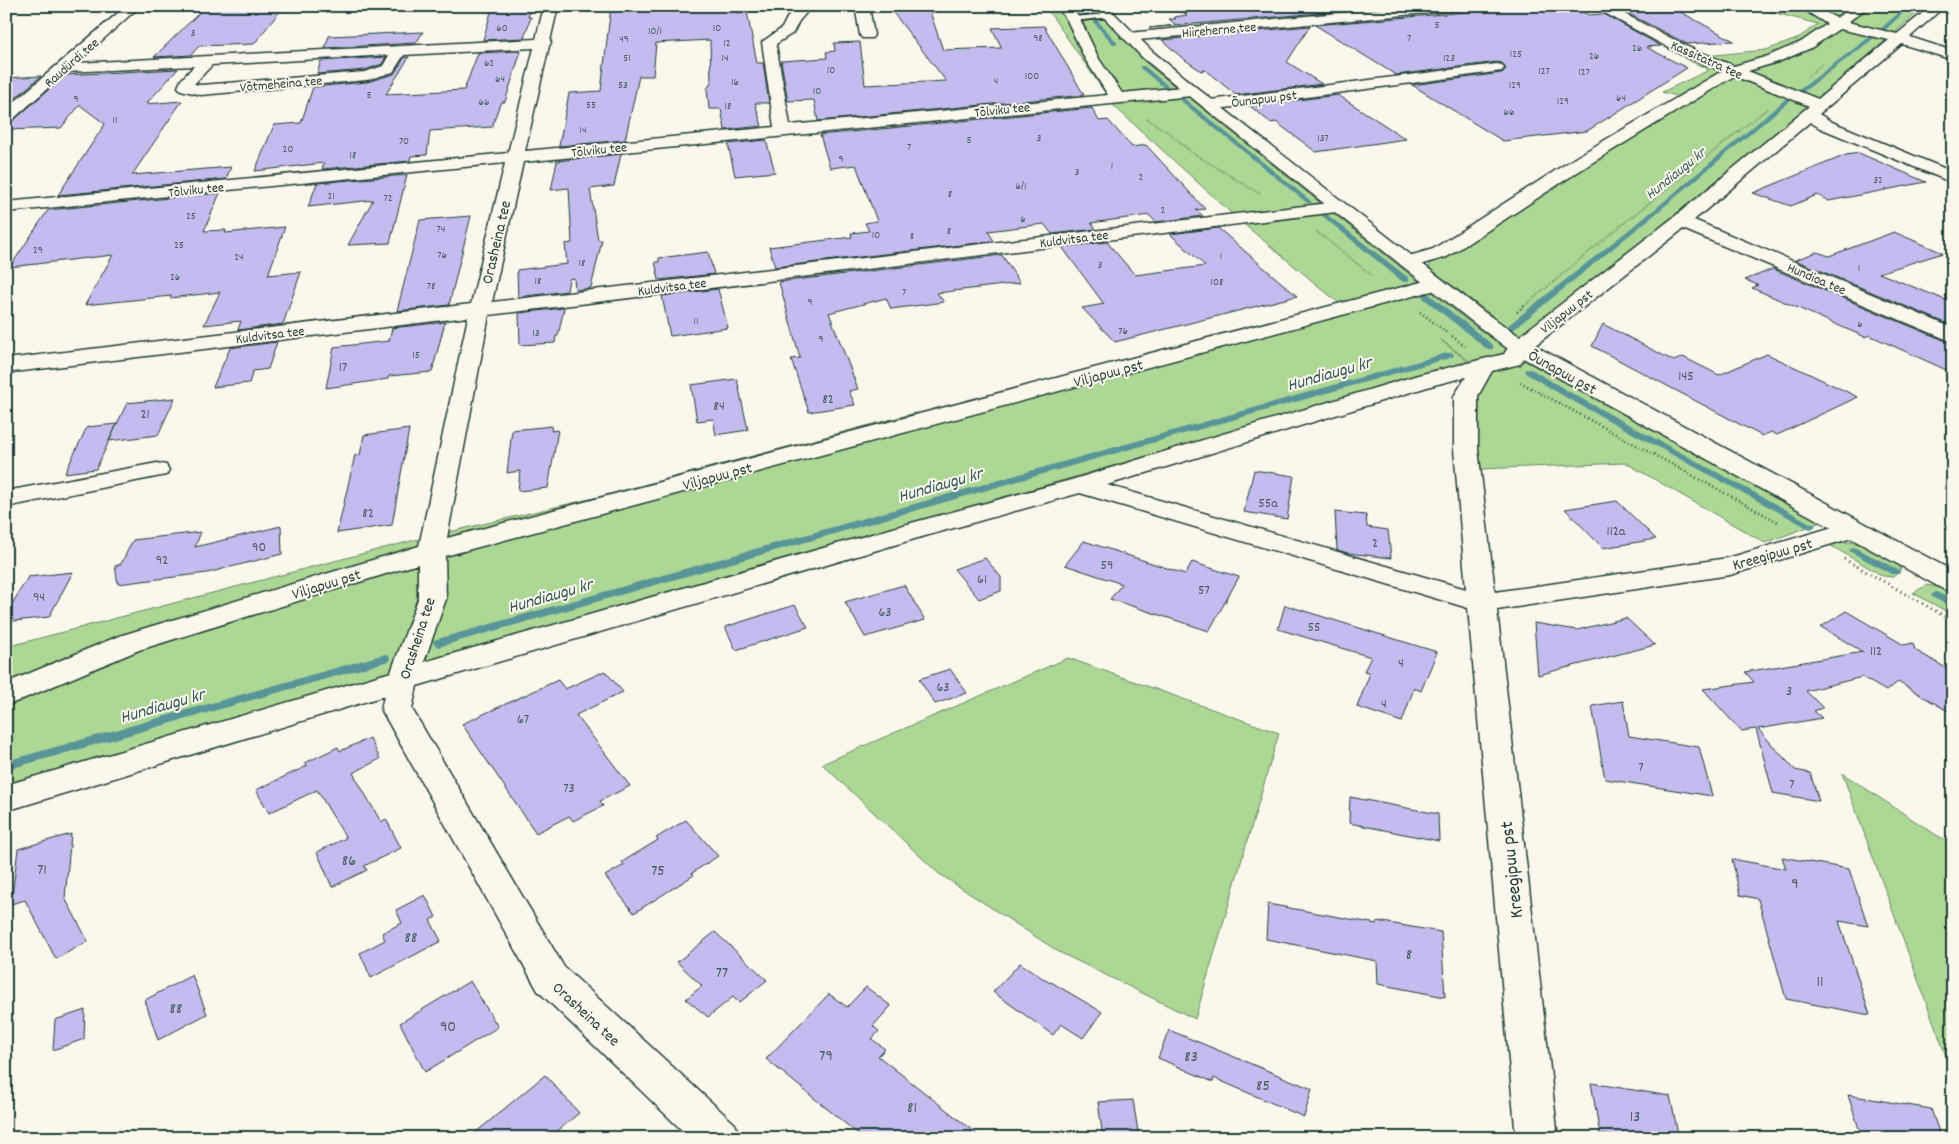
<svg xmlns="http://www.w3.org/2000/svg" width="1959" height="1144" font-family="Dekko,sans-serif">
<rect width="100%" height="100%" fill="#fbf7ec"/>
<filter id="ink" filterUnits="userSpaceOnUse"><feTurbulence type="fractalNoise" baseFrequency=".02" numOctaves="2"/><feDisplacementMap in="SourceGraphic" scale="10" xChannelSelector="R" yChannelSelector="G"/><feConvolveMatrix kernelMatrix="1 2 1 2 8 2 1 2 1" color-interpolation-filters="sRGB"/></filter>
<g filter="url(#ink)">
<path fill="#add794" stroke="#668a64" d="M1045 6H1092L1146 63 1434 294 1474 326 1522 359 1821 522 1765 543 1626 463 1480 469 1474 398 1486 373 1441 340 1470 363 6 785V647L415 540 602 496 915 413 956 417 1390 303 1380 296 1340 304 1240 221 1115 107Z
M1767 6H1925L1815 102 1674 217 1519 336 1429 268 1430 263 1447 256 1687 99 1662 92 1709 70 1684 58 1766 50 1797 39 1818 24 1756 8Z
M1846 542 1864 544 1901 565 1900 571 1893 577 1883 576 1828 544Z
M1927 585 1943 588 1953 594V615L1913 593Z
M1068 658 1279 733 1195 1019 1059 952 938 873 822 764Z
M1842 773 1953 846V1075Z"/>
<g fill="none" stroke-linecap="round" stroke-linejoin="round">
<path fill="#599599" fill-rule="evenodd" d="M1080 6H1085L1090 15H1086Z
M1906 6H1911L1883 32H1879V30Z
M1094 21H1098L1117 42V44H1113L1094 23Z
M1872 35 1877 36 1803 92H1799V90Z
M1140 66H1144L1171 88V90H1167L1140 68Z
M1177 96H1181L1311 201V203H1307L1177 98Z
M1788 97 1793 98 1659 211 1513 330H1507V326L1655 209Z
M1321 213H1325L1409 278V282H1403L1321 215Z
M1423 294H1429L1493 345V349H1487L1423 298Z
M1447 353H1453L1454 355 1453 357 438 647 433 643 434 640Z
M1525 369H1531L1573 394 1816 526 1811 529 1808 528 1567 398 1525 373Z
M1854 547 1899 570 1900 572 1899 574H1891L1851 552 1849 550Z
M1936 592 1953 600V608L1932 597 1931 595Z
M385 654 389 655 390 658 389 661 6 770V761Z"/>
</g>
<path fill="#c4bcee" stroke="#1f3d34" d="M284 6 254 44 199 46 191 55 154 57 203 9Z
M498 6H532L528 17H531L524 38 483 40 491 12H496Z
M611 6H737L738 13 747 12 757 63H763L769 103H755L762 126 725 130 721 109H709L707 89 711 83 710 40 656 43 653 76H639L625 140 559 146 569 93 601 91Z
M888 6H928L943 50 1002 48 992 28 1044 26 1084 95 818 121 814 100 788 101 781 61 827 58 826 52 835 51 834 43 860 42 865 85 946 81Z
M1201 6H1253L1256 10 1286 8 1284 6H1362L1365 9 1149 28 1176 25 1169 19H1176L1174 17 1187 15 1182 11 1205 10Z
M1538 6H1571L1589 15 1604 14 1661 46 1646 47 1687 68 1587 131 1503 141 1412 85 1502 73 1506 69 1502 63 1497 62 1396 75 1315 25Z
M1677 10 1734 41 1687 44 1627 13Z
M1310 26 1287 62 1322 84 1236 95 1205 70 1201 71 1181 57 1162 40Z
M423 32 416 43 325 48 329 36Z
M521 51 505 102H502L499 106 492 127 430 131 427 155 411 156 410 161 322 169 324 163 255 171 274 125 301 123 313 87 367 82 394 74 405 57H409L386 94 464 90 478 53Z
M386 57 382 64 365 70 317 74 321 61Z
M178 69 146 104 182 101 132 175 231 167 226 179 58 195 105 124 80 105 61 128 6 130V124L13 121 65 75Z
M41 76 6 106V78Z
M1338 95 1406 139 1316 152 1276 122 1271 123 1250 106Z
M1092 108 1099 121 1108 120 1132 147 1146 145 1205 209 1196 210 1203 216 1156 222 1149 215 1091 223 1096 229 1052 234 1044 224 988 231 994 241 775 267 769 247 852 237 851 233 869 231 865 223 877 221 856 165 830 168 820 135Z
M766 140 775 172 735 176 728 144Z
M1859 153 1926 182 1829 201 1817 195 1791 206 1753 193 1846 155Z
M621 154 614 186 590 189 598 240H602L591 288 575 290 574 278 569 279 567 291 518 297 517 270 567 264 565 244 572 243 569 188 551 190 557 161Z
M407 175 390 243 348 245 373 200 308 207 317 183Z
M220 193 204 231 226 230 225 233 285 227 268 275 301 272 283 324 238 330 241 321 204 325 220 292 170 298 171 296 85 305 113 255 10 267 48 210Z
M471 216 449 305 397 311 420 220Z
M1218 228 1297 296 1115 342 1082 308 1104 304 1062 247 1107 242 1135 275 1205 266 1170 234Z
M1894 232 1943 253 1879 273 1953 303V326L1795 260 1817 252 1829 256Z
M708 252 714 274 659 280 655 262H659V258Z
M1002 255 1020 283 937 293 944 302 891 309 886 298 829 313 858 389 849 391 855 405 809 412 791 359 800 358 779 282Z
M1773 269 1953 344V373L1869 335 1865 337 1752 288 1758 285 1745 280Z
M718 289 728 328 670 336 662 296Z
M564 308 558 336H556L555 343 520 345 519 313Z
M445 322 432 372 389 376 388 379 326 388 334 347 389 341 392 328Z
M1603 324 1674 361 1683 357 1719 375 1767 354 1858 397 1777 435 1771 432 1762 436 1592 346Z
M277 342 268 369 253 371 249 383 213 387 230 348Z
M737 379 748 430 716 435 713 419 697 421 691 385Z
M175 398 158 435 109 441 127 403Z
M117 424 96 469 65 473 87 427Z
M552 426 551 431 558 430 548 488 518 491 520 471 507 473 512 430Z
M409 429 392 525 337 533 355 455H360L364 435Z
M1254 470 1294 476 1287 519 1244 512Z
M1617 501 1656 539 1603 548 1565 509Z
M1335 512 1366 515 1367 527 1388 530 1391 558 1348 553 1337 550Z
M281 526 282 554 207 573 118 584 115 566 121 564 133 540 201 532 195 547Z
M1084 541 1185 574 1192 562 1239 577 1209 631 1110 599 1122 584 1065 565Z
M985 558 1001 577V591L979 599 954 569Z
M73 572 49 617 6 622V614L28 577Z
M904 585 925 620 865 637 845 602Z
M795 605 808 627 736 650 725 627Z
M1285 605 1437 652 1421 691 1414 688 1402 722 1357 707 1370 673 1364 671 1371 657 1278 629Z
M1846 611 1904 645 1913 643 1915 650 1953 672V714L1898 682 1886 691 1862 677 1806 691 1823 708 1814 711 1822 718 1758 729 1795 770 1810 773 1819 801 1773 793 1756 729 1741 731 1703 689 1754 682 1745 672 1863 652 1821 627Z
M1626 618 1655 645 1538 675 1534 623 1577 630Z
M950 669 967 693 935 704 919 679Z
M605 671 623 692 576 715 630 786 600 801 603 806 573 821 569 816 536 833 462 724 558 680 565 689Z
M1623 701 1629 736 1699 747 1712 796 1605 779 1592 706Z
M370 738 380 759 353 773 381 822 386 819 401 848 364 866 367 870 332 887 317 852 346 838 317 790 269 813 256 790 307 766 305 763 338 747 340 751Z
M1350 797 1438 814 1439 841 1349 823Z
M686 820 718 856 692 873 694 875 634 913 605 876 624 865 622 862 658 840 656 838Z
M71 834 65 898 88 941 56 959 25 900 11 904 18 849Z
M1782 857 1849 869 1868 926 1839 921 1870 1015 1786 999 1758 899 1740 895 1732 859 1786 869Z
M425 895 436 917 430 920 441 941 371 978 360 953 385 940 382 933 402 923 396 910Z
M1268 904 1377 924V921L1441 932 1445 997 1378 984 1377 961 1266 939Z
M715 932 767 980 739 1003 733 997 708 1017 686 999 702 986 677 962Z
M1020 963 1050 983 1051 982 1102 1012 1083 1038 1061 1024 1053 1035 993 992Z
M192 975 207 1014 158 1040 145 1000Z
M470 981 498 1027 425 1072 400 1023Z
M866 987 891 1006 873 1026 879 1031 872 1039 885 1049 878 1056 982 1138H863L766 1059 829 994 847 1007Z
M85 1010 84 1039 53 1050 55 1020Z
M1169 1030 1312 1089 1304 1117 1214 1078 1213 1082 1158 1058Z
M545 1075 579 1113 549 1138H469Z
M1591 1083 1670 1096 1679 1138H1623L1600 1134Z
M1848 1095 1931 1109 1941 1138H1862Z
M1133 1100 1139 1138H1103L1098 1102Z"/>
<g fill="none" stroke-linecap="round" stroke-linejoin="round">
<g stroke="#1f3d34" stroke-width="4">
<path id="service" d="M1108 14 1111 16 1110 17 1073 21 1070 19 1073 17Z"/>
</g>
<g stroke="#1f3d34" stroke-width="3">
<path id="minor" d="M126 6H140L77 63 536 39 544 6H558L550 41 551 43 549 46 525 151 774 127 762 42 782 28 788 16 798 6H812L799 21 793 33 776 44 790 125 1108 95 1085 59 1067 20 1057 6H1070L1080 19 1099 59 1122 93 1192 86 1197 88 1200 91 1197 94 1192 96 523 162 492 302 1337 202 1343 203 1346 207 1343 211 1337 212 489 315 447 538 1429 280 1436 278 1443 280 1446 284 1443 288 445 556 446 599 424 662 900 526 1071 480 1418 375 1504 354 1512 342 1674 217 1809 106 1734 76 1590 164 1447 257 1409 268 1402 266 1399 262 1402 258 1433 249 1578 156 1722 71 1680 54 1592 6H1609L1690 48 1734 66 1768 56 1801 42 1827 24 1798 6H1814L1836 18 1854 6H1869L1848 22 1897 34 1931 6H1945L1910 37 1953 51V60L1902 44 1819 114 1832 122 1953 172V183L1820 128 1810 122 1694 220 1953 328V342L1683 229 1528 351 1520 364 1492 371 1478 396V449L1495 592 1728 558 1853 521 1862 523 1866 529 1862 535 1730 575 1497 610 1558 1138H1516L1468 608 1080 493 918 538 417 686 412 709 564 967 735 1124 741 1138H690L538 991 381 709 384 696 6 811V785L391 672 418 599V564L139 650 6 706V683L119 636 419 546 468 317 6 373V359L471 304 505 163 6 212V202L508 153 534 48 404 55 393 72 367 80 201 95 181 90 178 87 181 80 194 66 66 72 12 120 6 122V109ZM1839 29 1889 40 1818 99 1748 71 1778 62 1811 48ZM389 55 383 66 365 72 201 85 194 84 212 65ZM1466 377 1454 396V449L1466 589 1107 485 1434 385Z
M855 6H869L874 35 872 38H862L860 35Z
M1413 6H1464L1458 10 1128 41 1121 37 1128 33Z
M1497 64 1502 65 1504 68 1502 71 1210 110 1204 108 1202 105 1204 102 1210 100Z
M157 463 166 465 169 470 166 475 6 507V491Z"/>
</g>
<g stroke="#1f3d34" stroke-width="3">
<path id="tertiary" d="M1093 6H1107L1153 52 1197 88 1484 312 1528 342 1953 571V592L1943 589 1512 352 1470 320 1187 94 1143 58Z"/>
</g>
<path stroke="#1f3d34" stroke-width="2" stroke-dasharray="0.5 2" stroke-linecap="butt" d="M1808 76 1822 64
M1147 119 1168 132 1191 152 1260 194
M1317 232 1373 276
M1522 308 1619 227 1768 108"/>
<path stroke="#1f3d34" stroke-width="2.5" stroke-dasharray="1 3" stroke-linecap="butt" d="M1420 312 1465 346
M1517 312 1524 306
M1520 382 1780 523"/>
<path stroke="#1f3d34" stroke-width="3" stroke-dasharray="1 4" stroke-linecap="butt" d="M1844 559 1953 621"/>
<use href="#service" fill="#fbf7ec" fill-rule="evenodd"/>
<use href="#minor" fill="#fbf7ec" fill-rule="evenodd"/>
<use href="#tertiary" fill="#fbf7ec" fill-rule="evenodd"/>
</g>
</g>
<g text-anchor="middle" stroke-width="4" stroke-linejoin="round" paint-order="stroke">
<g font-size="11" fill="#485d62">
<text x="1437" y="28">5</text>
<text x="502" y="31">60</text>
<text x="717" y="31">10</text>
<text x="655" y="34">10/1</text>
<text x="193" y="36">3</text>
<text x="1038" y="41">98</text>
<text x="1409" y="41">7</text>
<text x="624" y="42">49</text>
<text x="727" y="46">12</text>
<text x="1637" y="51">26</text>
<text x="1516" y="57">125</text>
<text x="1594" y="59">26</text>
<text x="627" y="61">51</text>
<text x="725" y="61">14</text>
<text x="1449" y="61">123</text>
<text x="489" y="66">62</text>
<text x="831" y="73">10</text>
<text x="1544" y="74">127</text>
<text x="1584" y="75">127</text>
<text x="1032" y="79">100</text>
<text x="500" y="82">64</text>
<text x="996" y="84">4</text>
<text x="735" y="85">16</text>
<text x="623" y="88">53</text>
<text x="1515" y="88">129</text>
<text x="817" y="94">10</text>
<text x="369" y="98">5</text>
<text x="1621" y="101">64</text>
<text x="76" y="102">9</text>
<text x="1563" y="104">129</text>
<text x="484" y="105">66</text>
<text x="591" y="108">55</text>
<text x="728" y="109">18</text>
<text x="1509" y="115">66</text>
<text x="115" y="123">11</text>
<text x="583" y="133">14</text>
<text x="1039" y="141">3</text>
<text x="1323" y="141">137</text>
<text x="969" y="143">5</text>
<text x="404" y="144">70</text>
<text x="909" y="150">7</text>
<text x="288" y="152">20</text>
<text x="353" y="158">18</text>
<text x="841" y="162">9</text>
<text x="1112" y="169">1</text>
<text x="1077" y="175">3</text>
<text x="1141" y="180">2</text>
<text x="1878" y="183">32</text>
<text x="1021" y="189">6/1</text>
<text x="950" y="197">8</text>
<text x="331" y="199">21</text>
<text x="388" y="201">72</text>
<text x="1163" y="213">2</text>
<text x="191" y="219">25</text>
<text x="1023" y="222">6</text>
<text x="441" y="232">74</text>
<text x="949" y="234">8</text>
<text x="876" y="238">10</text>
<text x="912" y="239">8</text>
<text x="179" y="248">25</text>
<text x="38" y="253">29</text>
<text x="442" y="258">76</text>
<text x="1221" y="259">1</text>
<text x="239" y="260">24</text>
<text x="582" y="266">18</text>
<text x="1100" y="268">3</text>
<text x="1859" y="271">1</text>
<text x="175" y="280">26</text>
<text x="538" y="284">18</text>
<text x="1217" y="285">108</text>
<text x="431" y="289">78</text>
<text x="904" y="295">7</text>
<text x="810" y="305">9</text>
<text x="696" y="324">11</text>
<text x="1860" y="327">6</text>
<text x="1123" y="334">76</text>
<text x="536" y="336">13</text>
<text x="821" y="342">9</text>
<text x="416" y="358">15</text>
</g>
<g font-size="14" fill="#1f3d34" stroke="#fbf7ec">
<text transform="translate(1219 29) rotate(-5)" y="5">Hiireherne tee</text>
<text transform="translate(1707 59) rotate(24)" y="5">Kassitatra tee</text>
<text transform="translate(71 62) rotate(-41)" y="5">Raudürdi tee</text>
<text transform="translate(281 83) rotate(-5)" y="5">Võtmeheina tee</text>
<text transform="translate(1264 98) rotate(-7)" y="5">Õunapuu pst</text>
<text transform="translate(1002 109) rotate(-6)" y="5">Tõlviku tee</text>
<text transform="translate(599 149) rotate(-6)" y="5">Tõlviku tee</text>
<text transform="translate(196 189) rotate(-6)" y="5">Tõlviku tee</text>
<text transform="translate(1074 238) rotate(-7)" y="5">Kuldvitsa tee</text>
<text transform="translate(1817 278) rotate(23)" y="5">Hundioa tee</text>
<text transform="translate(672 286) rotate(-7)" y="5">Kuldvitsa tee</text>
<text transform="translate(1566 311) rotate(-38)" y="5">Viljapuu pst</text>
<text transform="translate(270 334) rotate(-7)" y="5">Kuldvitsa tee</text>
</g>
<g font-size="14" fill="#485d62">
<text x="343" y="371">17</text>
<text x="1686" y="380">145</text>
<text x="828" y="403">82</text>
<text x="719" y="410">84</text>
<text x="145" y="418">21</text>
<text x="1268" y="507">55a</text>
<text x="368" y="517">82</text>
<text x="1616" y="535">112a</text>
<text x="1375" y="547">2</text>
<text x="259" y="551">90</text>
<text x="162" y="564">92</text>
<text x="1107" y="569">59</text>
<text x="982" y="583">61</text>
<text x="1204" y="594">57</text>
<text x="39" y="601">94</text>
<text x="885" y="616">63</text>
<text x="1314" y="631">55</text>
<text x="1876" y="655">112</text>
<text x="1401" y="667">4</text>
<text x="943" y="691">63</text>
<text x="1789" y="695">3</text>
<text x="1384" y="708">4</text>
<text x="523" y="723">67</text>
<text x="1641" y="771">7</text>
<text x="1792" y="788">7</text>
<text x="569" y="792">73</text>
</g>
<g font-size="15" font-style="italic" fill="#325a56" stroke="#fbf7ec">
<text transform="translate(1675 173) rotate(-39)" y="5">Hundiaugu kr</text>
</g>
<g font-size="16" fill="#1f3d34" stroke="#fbf7ec">
<text transform="translate(495 242) rotate(-77)" y="6">Orasheina tee</text>
<text transform="translate(1563 371) rotate(29)" y="6">Õunapuu pst</text>
<text transform="translate(1108 372) rotate(-15)" y="6">Viljapuu pst</text>
<text transform="translate(717 475) rotate(-15)" y="6">Viljapuu pst</text>
<text transform="translate(1772 553) rotate(-16)" y="6">Kreegipuu pst</text>
<text transform="translate(326 583) rotate(-17)" y="6">Viljapuu pst</text>
<text transform="translate(416 638) rotate(-72)" y="6">Orasheina tee</text>
<text transform="translate(587 1013) rotate(43)" y="6">Orasheina tee</text>
</g>
<g font-size="16" fill="#485d62">
<text x="349" y="865">86</text>
<text x="42" y="874">71</text>
<text x="658" y="875">75</text>
<text x="1795" y="888">9</text>
<text x="411" y="942">88</text>
<text x="1409" y="959">8</text>
<text x="722" y="977">77</text>
<text x="1820" y="986">11</text>
<text x="176" y="1013">88</text>
<text x="448" y="1031">90</text>
<text x="826" y="1060">79</text>
<text x="1191" y="1061">83</text>
<text x="1263" y="1090">85</text>
<text x="912" y="1112">81</text>
<text x="1635" y="1121">13</text>
</g>
<g font-size="18" font-style="italic" fill="#325a56" stroke="#fbf7ec">
<text transform="translate(1329 373) rotate(-16)" y="6">Hundiaugu kr</text>
<text transform="translate(940 484) rotate(-16)" y="6">Hundiaugu kr</text>
<text transform="translate(550 595) rotate(-16)" y="6">Hundiaugu kr</text>
<text transform="translate(162 705) rotate(-16)" y="6">Hundiaugu kr</text>
</g>
<g font-size="19" fill="#1f3d34" stroke="#fbf7ec">
<text transform="translate(1510 870) rotate(-96)" y="7">Kreegipuu pst</text>
</g>
</g>
<rect width="1959" height="1144" fill="none" stroke="#fbf7ec" stroke-width="25"/>
<rect x="12" y="12" width="1934" height="1119" fill="none" stroke="#1f3d34" stroke-width="2" filter="url(#ink)"/>
</svg>
